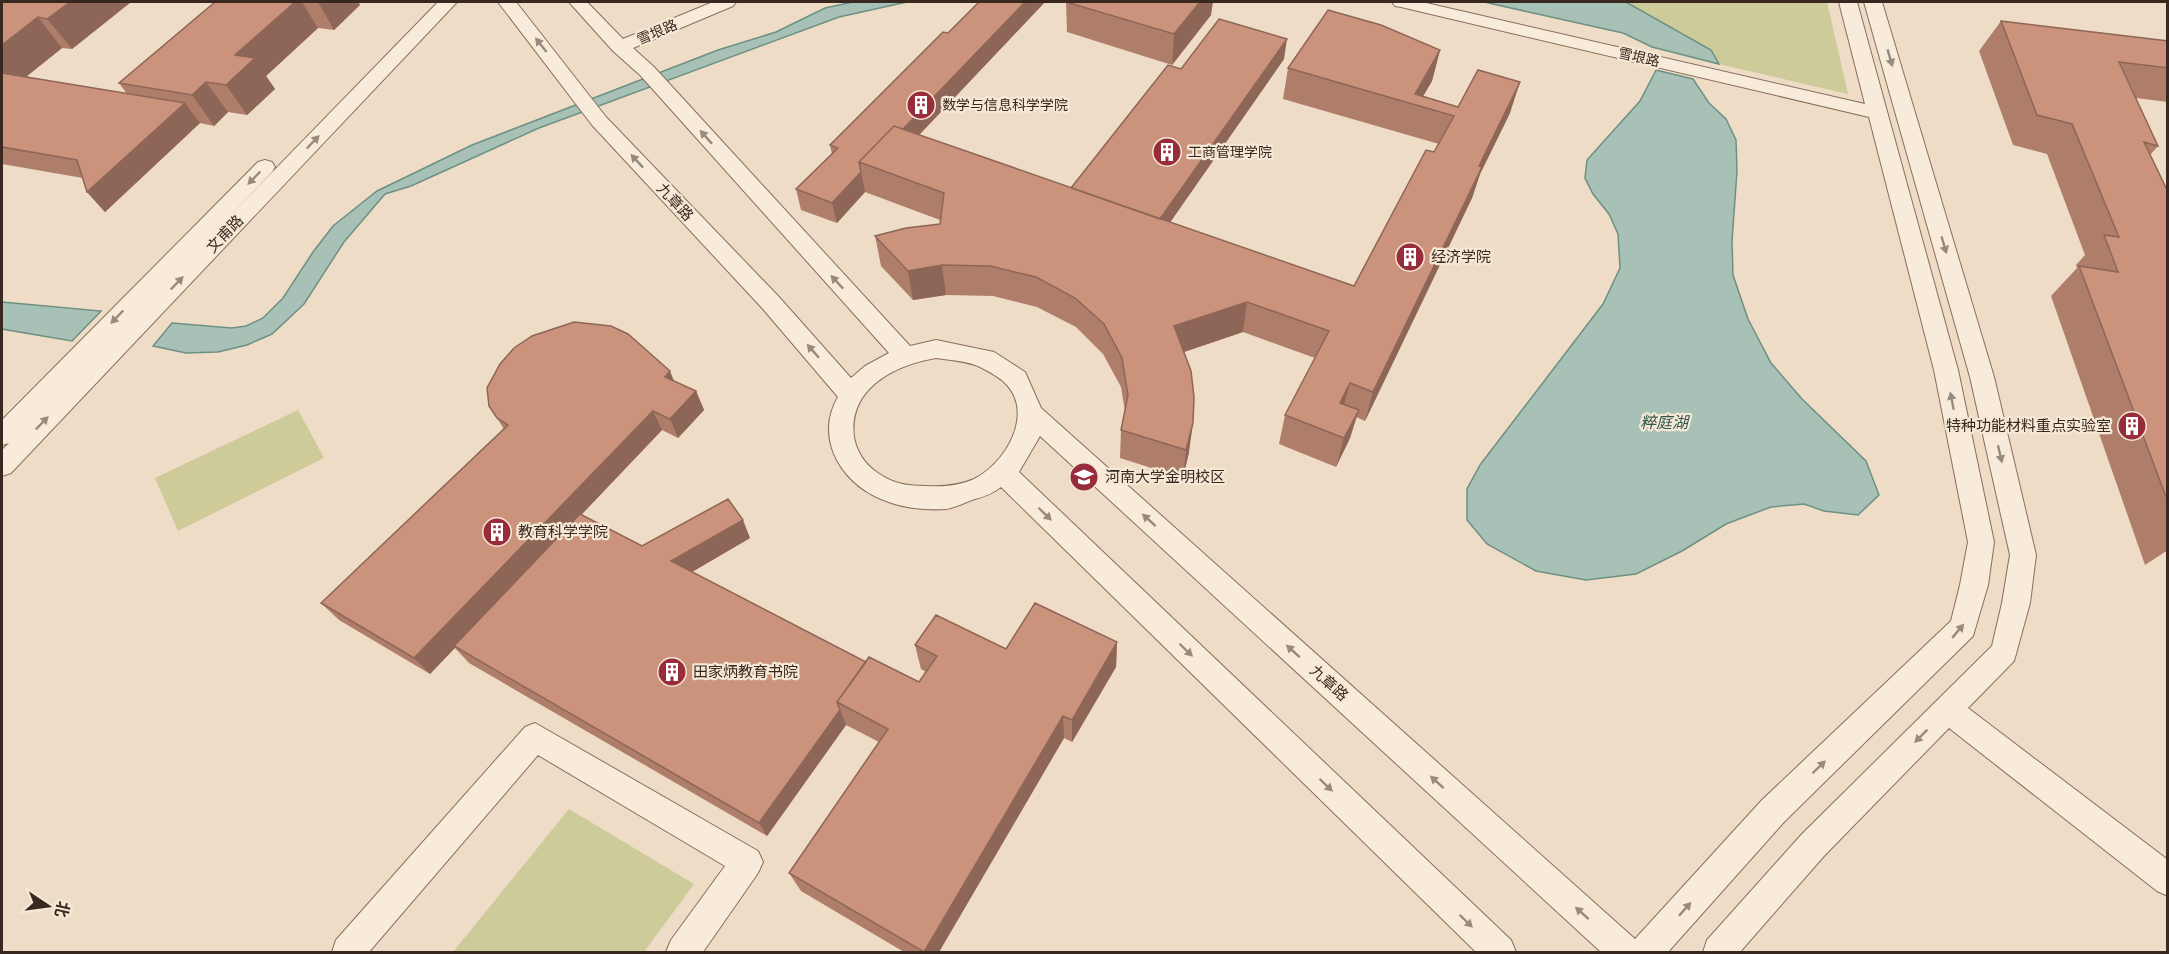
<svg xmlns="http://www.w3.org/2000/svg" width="2169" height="954" font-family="Bitter,'Noto Sans SC',serif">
<rect width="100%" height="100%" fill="#eedcc6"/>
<path fill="#cccb99" d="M1626 2H1827L1848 94 1719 64 1711 50Z
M298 410 324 458 178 531 155 478Z
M569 809 694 884 644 952H453Z"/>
<path fill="#a7c1b6" stroke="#6e9083" stroke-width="1.5" d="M853 2H907L839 17 539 128 411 186 385 194 344 242 304 304 272 334 247 345 218 352 186 353 153 346 172 323 232 328 246 326 263 318 283 298 313 252 333 226 377 191 472 145 718 50 776 32 825 8Z
M1484 2H1626L1711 50 1719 64 1652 47 1623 33Z
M1656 70 1693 79 1709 103 1726 119 1736 140 1737 171 1732 241 1733 275 1748 319 1771 363 1802 399 1866 461 1879 495 1858 515 1824 511 1804 504 1771 507 1726 524 1682 551 1636 574 1586 580 1536 571 1487 544 1467 520V489L1480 465 1603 304 1620 268 1618 234 1609 214 1593 194 1585 178 1587 160 1640 101Z
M2 302 101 311 72 341 2 329Z"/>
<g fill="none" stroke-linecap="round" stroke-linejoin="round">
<g stroke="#896e5c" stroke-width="2">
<path id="service" d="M438 2H457L11 473 2 476V450L9 443 2 445V420L258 162 265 160 272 162 275 167 272 172 222 224Z
M498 2H516L606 117 779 297 851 378 865 366 889 353 640 75 613 51 569 2H587L623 39 713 2H736L733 6 633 48 654 67 910 346 936 340 994 352 1025 372 1041 408 1635 939 1762 800 1951 621 1960 585 1968 542 1934 370 1869 117 1401 7 1395 6 1392 2H1422L1865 104 1839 2H1857L1958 370 1994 542 1988 585 1973 636 1784 822 1668 952H1601L1040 436 1019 472 1511 940 1516 952H1476L1001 487C992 494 983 497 972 500 964 503 954 508 946 509 901 512 853 497 834 454 826 434 828 414 838 397L763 309 592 125ZM936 358C950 360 968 361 980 367 988 371 1001 378 1007 385 1034 415 1005 464 974 479 958 486 943 487 925 486 905 486 891 483 875 471 864 463 856 450 854 437 848 388 895 365 936 358Z
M1864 2H1882L1994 377 2036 555 2030 603 2014 661 1968 708 2168 860V896L2157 891 1949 728 1824 856 1740 952H1703L1707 940 1802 834 1992 646 2002 603 2010 555 1970 377Z
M535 723 758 851 763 862 758 873 703 952H666L671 940 725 866 538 755 369 952H332L336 940 525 727Z"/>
</g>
<use href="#service" fill="#f8ebd9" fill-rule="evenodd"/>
</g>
<path fill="#af7e6b" d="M2 2H131L72 49 62 48 27 76 29 78 127 94 119 83 215 2H358L360 5 334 30 318 28 266 76 275 89 247 115 228 112 214 126 200 123 105 212 87 192 83 178 2 164Z
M1045 2 919 135 1071 188 1181 69 1284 59 1170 222 1354 286 1439 144 1283 99 1288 68 1440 50 1432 81 1423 96 1458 107 1510 113 1480 174 1472 198 1365 421 1356 417 1350 438 1336 467 1279 444 1285 415 1315 358 1243 332 1184 352 1189 452 1183 478 1120 458 1121 430 1125 411 1121 387 1103 354 1076 327 1037 307 993 296 946 295 913 300 881 266 875 236 940 224V220L865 192 837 223 801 210 796 189 832 154 830 145 948 33Z
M1066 2 1211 15 1172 65 1067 32Z
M2001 21 2168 41V102L2136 98 2158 146 2150 155 2168 192V550L2145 565 2051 296 2077 268 2076 265 2085 255 2047 154 2013 145 1979 51Z
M674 381 696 391 704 410 678 438 662 430 581 515 642 546 750 538 692 572 866 662 919 682 926 672 921 669 915 645 1006 649 1117 642 1116 667 1072 742 1064 738 939 952H904L801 891 789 873 879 742 846 725 767 836 469 663 455 648 430 674 339 620 321 603 504 429 489 406Z"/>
<path fill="#8e6657" d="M70 2H131L72 49 47 19Z
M295 2H302L318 28 266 76 275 89 247 115 226 85 235 55Z
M318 2H358L360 5 334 30Z
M1025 2H1045L885 171 868 165Z
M1200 2H1213L1211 15 1172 65 1174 34Z
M38 17 62 48 27 76 31 81 2 76V45Z
M1287 39 1284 59 1153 247 1154 227Z
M1440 50 1432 81 1418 105 1415 94Z
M206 82 228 112 214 126 192 95Z
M1520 82 1510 113 1480 174 1472 198 1365 421 1373 392 1479 166Z
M185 103 200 123 105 212 87 192Z
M861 172 865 192 837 223 832 203Z
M942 265 946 295 913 300 908 271Z
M1247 302 1243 332 1172 356 1174 326Z
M670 371 678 391 665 377Z
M1350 383 1342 412 1340 403Z
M696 391 704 410 678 438 670 419Z
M1359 410 1350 438 1336 467 1344 438Z
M653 411 662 430 430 674 414 658Z
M1193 423 1189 452 1183 478 1186 450Z
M743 520 750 538 680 579 671 561Z
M1117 642 1116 667 1072 742V720Z
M840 710 846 725 767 836 759 823Z
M1063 716 1064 738 939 952H924Z"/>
<path fill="#cb927c" stroke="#8e6657" stroke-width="1.5" d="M2 2H70L47 19 38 17 2 45Z
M215 2H295L235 55 255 58 226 85 206 82 192 95 119 83Z
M979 2H1025L903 129 894 126 859 162 861 172 832 203 796 189 838 148 830 145 943 32 948 33Z
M1066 2H1200L1174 34Z
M1328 10 1381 25 1440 50 1415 94 1458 107 1478 70 1520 82 1479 166 1482 167 1373 392 1350 383 1340 403 1359 410 1344 438 1285 415 1329 331 1247 302 1174 326 1191 371 1194 397 1193 423 1186 450 1121 430 1128 395 1122 358 1104 324 1075 298 1036 277 990 266 942 265 908 271 875 236 906 228 940 224 944 193 859 162 894 126 1354 286 1426 150 1434 152 1454 116 1288 68Z
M1219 19 1287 39 1160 219 1071 188 1168 65 1181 69Z
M2001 21 2168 41V68L2119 62 2158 146 2144 142 2168 192V502L2079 266 2118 272 2104 235 2119 237 2072 124 2037 115Z
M2 73 185 103 87 192 77 160 2 147Z
M574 322 611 326 628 334 670 371 665 377 696 391 670 419 653 411 414 658 321 603 508 425 497 418 489 406 487 388 500 364 514 348 532 336Z
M728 499 743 520 671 561 866 662 837 702 840 710 759 823 454 646 580 514 642 546Z
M1035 603 1117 642 1072 720 1063 716 924 952 789 873 888 729 837 702 869 657 919 682 937 656 915 645 936 615 1006 649Z"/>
<defs><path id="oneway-solid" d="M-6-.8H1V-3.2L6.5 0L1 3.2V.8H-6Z" transform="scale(1.5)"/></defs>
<g fill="#988a7c">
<use href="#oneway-solid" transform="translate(541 45) rotate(-128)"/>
<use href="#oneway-solid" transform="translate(1890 58) rotate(74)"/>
<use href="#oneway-solid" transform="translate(706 137) rotate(-132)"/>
<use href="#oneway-solid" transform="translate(313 142) rotate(-46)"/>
<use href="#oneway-solid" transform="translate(637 161) rotate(-133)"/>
<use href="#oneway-solid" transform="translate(254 178) rotate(134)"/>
<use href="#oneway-solid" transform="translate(1944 245) rotate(74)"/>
<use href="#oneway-solid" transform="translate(837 282) rotate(-133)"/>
<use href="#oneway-solid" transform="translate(177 283) rotate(-46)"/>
<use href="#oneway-solid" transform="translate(117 317) rotate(134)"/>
<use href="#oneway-solid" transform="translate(813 351) rotate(-131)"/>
<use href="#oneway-solid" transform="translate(1952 401) rotate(-101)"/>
<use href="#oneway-solid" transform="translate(42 423) rotate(-46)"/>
<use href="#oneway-solid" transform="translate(2000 454) rotate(77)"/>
<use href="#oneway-solid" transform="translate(1045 514) rotate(44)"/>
<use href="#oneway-solid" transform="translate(1149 520) rotate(-138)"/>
<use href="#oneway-solid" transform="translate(1958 631) rotate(-50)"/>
<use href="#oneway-solid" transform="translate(1186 650) rotate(44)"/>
<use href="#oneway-solid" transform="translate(1293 651) rotate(-138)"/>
<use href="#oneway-solid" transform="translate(1921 736) rotate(135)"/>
<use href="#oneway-solid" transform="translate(1819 767) rotate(-44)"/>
<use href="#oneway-solid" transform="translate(1437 782) rotate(-138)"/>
<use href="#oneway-solid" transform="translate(1326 785) rotate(44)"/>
<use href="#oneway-solid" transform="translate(1685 909) rotate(-48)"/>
<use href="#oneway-solid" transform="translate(1582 913) rotate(-138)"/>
<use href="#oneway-solid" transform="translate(1466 921) rotate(44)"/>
</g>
<defs>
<g id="building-disc" transform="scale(1.5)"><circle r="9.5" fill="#972c3b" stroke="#f5e8d5"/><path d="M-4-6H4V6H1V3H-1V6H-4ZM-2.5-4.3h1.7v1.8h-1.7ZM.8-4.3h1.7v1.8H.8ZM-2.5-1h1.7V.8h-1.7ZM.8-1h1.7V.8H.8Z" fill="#fff"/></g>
<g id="university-disc" transform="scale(1.5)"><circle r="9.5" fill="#972c3b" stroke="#f5e8d5"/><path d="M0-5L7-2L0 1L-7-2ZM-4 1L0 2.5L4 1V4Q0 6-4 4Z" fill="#fff"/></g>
</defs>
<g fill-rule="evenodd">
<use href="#building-disc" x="921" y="105"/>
<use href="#building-disc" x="1167" y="152"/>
<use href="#building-disc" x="1410" y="257"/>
<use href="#building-disc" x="2132" y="426"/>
<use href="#university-disc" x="1084" y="477"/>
<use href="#building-disc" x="497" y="532"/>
<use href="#building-disc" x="672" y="672"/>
</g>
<g text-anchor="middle" stroke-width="4.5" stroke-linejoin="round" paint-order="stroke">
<g font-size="14" fill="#39281f" stroke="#f5e8d5">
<text transform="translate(657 32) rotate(-23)" y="5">雪垠路</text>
<text transform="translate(1639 57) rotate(13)" y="5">雪垠路</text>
</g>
<g font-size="14" fill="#39281f" stroke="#f5e8d5" text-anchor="start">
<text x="942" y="110">数学与信息科学学院</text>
<text x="1188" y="157">工商管理学院</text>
</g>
<g font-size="15" fill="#39281f" stroke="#f5e8d5">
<text transform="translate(675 202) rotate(47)" y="5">九章路</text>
<text transform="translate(225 234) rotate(-46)" y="5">文甫路</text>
<text transform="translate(1329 683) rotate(42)" y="5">九章路</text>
</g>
<g font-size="15" fill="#39281f" stroke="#f5e8d5" text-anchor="start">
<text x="1431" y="262">经济学院</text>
<text x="2111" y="431" text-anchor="end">特种功能材料重点实验室</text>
<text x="1105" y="482">河南大学金明校区</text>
<text x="518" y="537">教育科学学院</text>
<text x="693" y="677">田家炳教育书院</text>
</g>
<g font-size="16" font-style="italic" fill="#2f5950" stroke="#f5e8d5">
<text x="1664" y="428">粹庭湖</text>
</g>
</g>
<rect width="2169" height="954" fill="none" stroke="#39281f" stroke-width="6"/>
<g transform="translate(48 906) rotate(103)" stroke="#f5e8d5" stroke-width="4.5" paint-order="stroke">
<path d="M0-4.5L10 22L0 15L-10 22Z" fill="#39281f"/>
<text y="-9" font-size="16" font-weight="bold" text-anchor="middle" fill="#39281f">北</text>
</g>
</svg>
